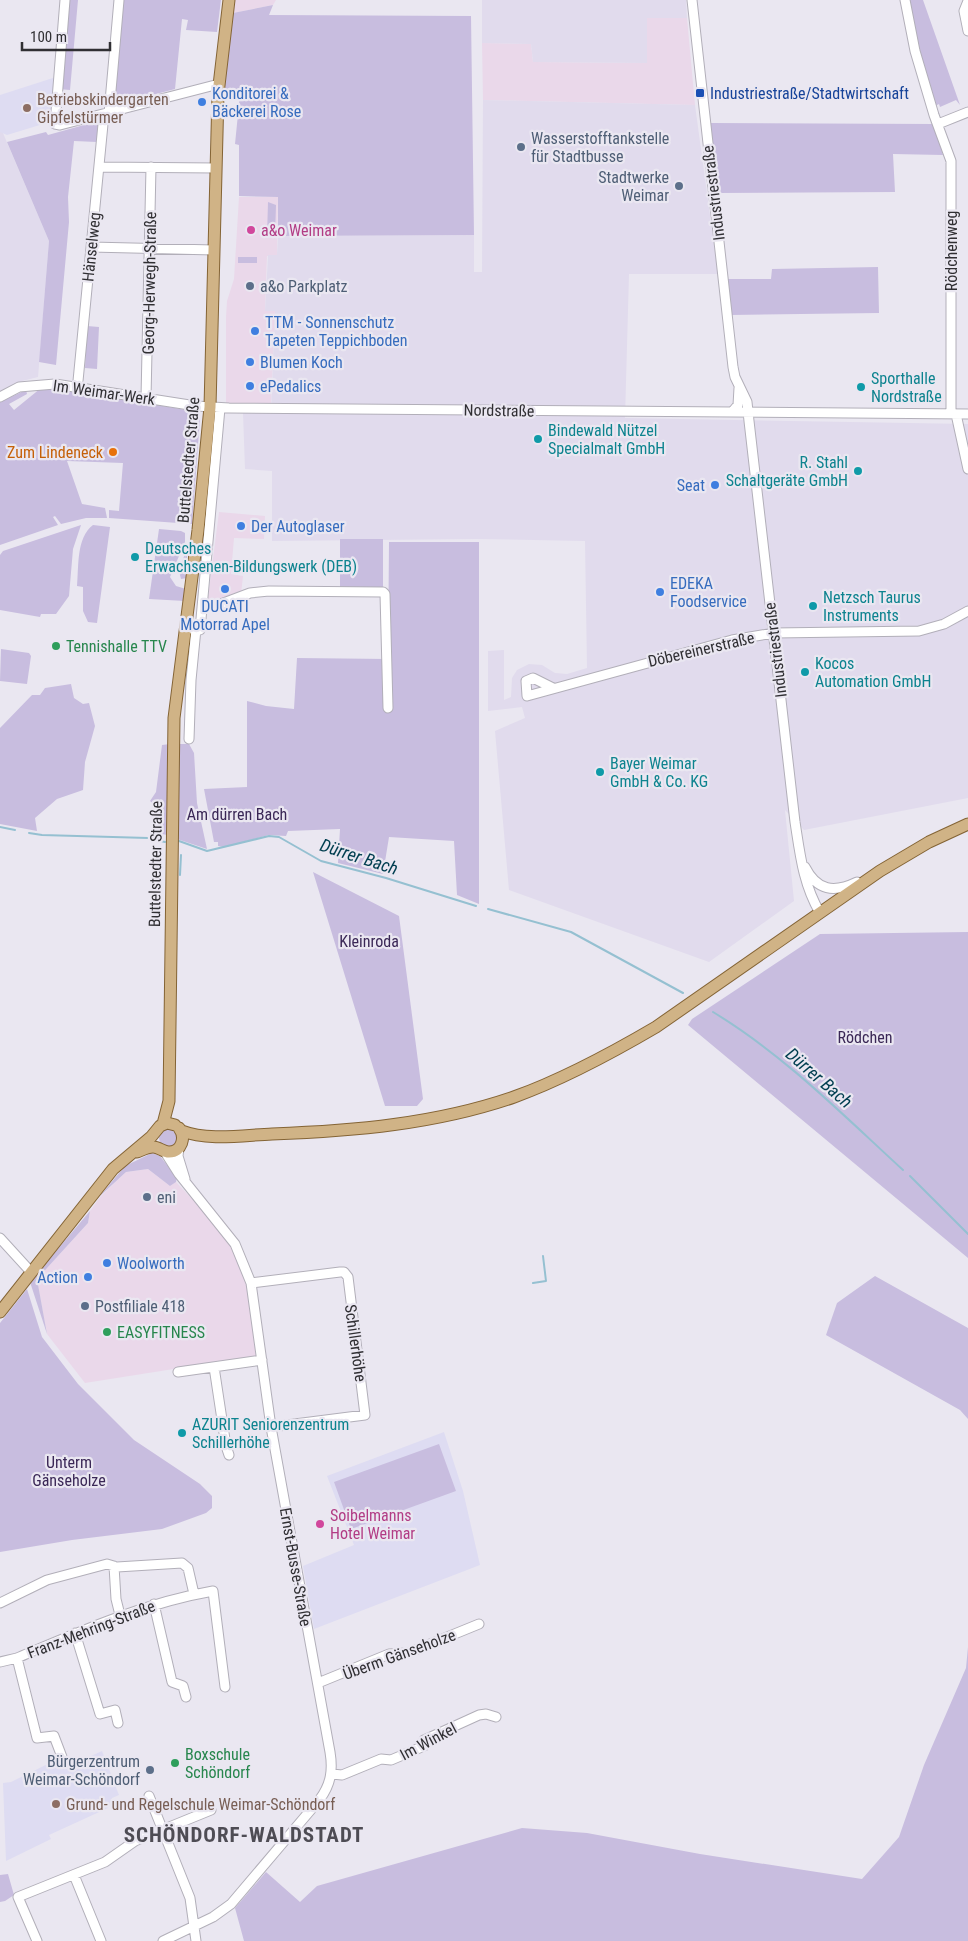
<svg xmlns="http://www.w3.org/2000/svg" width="968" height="1941" font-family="'Roboto Condensed',sans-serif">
<rect width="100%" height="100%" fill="#eae7f1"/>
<path fill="#ead8ea" d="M234 0H276L273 5 233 13Z
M647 18H687L695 105 483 100 482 43 531 44 533 62 647 63Z
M239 197H278L277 255 267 256 265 310 275 311 271 405H226V317L227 301 234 279Z
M219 512 265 516 264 539 234 538 231 574 243 576 241 594 207 605Z
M148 1169 170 1186 176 1182 221 1230 233 1250 243 1272 250 1302 256 1356 85 1383 47 1334 37 1279 88 1223 90 1211 100 1197 126 1172Z"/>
<path fill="#e1dbed" d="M482 0H686L687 18H647V63L533 62 531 44 482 43Z
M483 100 695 105 718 274H629L625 418 968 424V798L804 830 785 810 794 901 709 962 509 890 495 731 525 718 522 707 488 711V651L504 650V700L511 697 512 678 517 670 529 664 542 665 555 673 567 674 587 668 585 541 476 539 272 541V471L245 469 243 413H271L275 311H265L268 255H277L278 236 474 235V272H482Z
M0 126 49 241 38 377 22 381 0 391Z"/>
<path fill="#dedcf2" d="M56 77 53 121 7 135 0 132V95Z
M444 1432 463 1491 480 1565 314 1629 303 1566 354 1545 327 1476Z
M102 1751 119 1795 112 1798 108 1808 49 1835 51 1839 6 1861 3 1783 11 1782 58 1759 60 1762 65 1759 80 1761Z"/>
<path fill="#c8bddf" d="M65 0H78L70 90 58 89Z
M123 0H221L217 32 186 30 188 20 182 19 175 89 114 105Z
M908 0H923L960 105 956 100 940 107 939 104 935 106 912 26Z
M273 5 269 15 471 16 474 235 278 236V197L239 196V145L235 144 240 94 223 91 233 13Z
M95 122 99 125 97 142 74 141 68 197 69 222 56 365 39 362 49 241 7 142 46 132 48 135Z
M710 123 934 124 943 155 893 154 895 192 718 193Z
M268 202 276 205 275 236H267Z
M238 257H257V263H238Z
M878 267 879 313 731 315 726 279H771L772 269Z
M87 326 99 327 97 369 85 368Z
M41 388 63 389 192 411 200 419 192 524 109 518V510L119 511 123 463 67 461 82 504 105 508 107 518H86L61 524 55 516 53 517 58 525 0 545V402L26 390 27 394 9 404 14 410Z
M81 525 73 549 69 596 56 614H41L40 617 0 610V555L3 551Z
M93 525 110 527 97 623 88 622 83 611V587L77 586C79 566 76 538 93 525Z
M159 529 181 531 185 533V542L170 577 176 586 186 589 185 601 149 599Z
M340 539H383V587H340Z
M389 542H479V904L457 895 454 841 389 837 383 874 338 863 340 829 288 831 286 836 269 835 223 847 218 846V842H214L204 789 247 787V701L266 706 294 709 297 658 388 659Z
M187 548V578L181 579 179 571Z
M1 649 29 653 31 656 27 684 0 681Z
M71 684 74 698 83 704 89 703 95 726 85 762 83 790 57 799 35 818 37 831 0 824V728L32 695H40L45 688Z
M170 744 168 835 161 834 164 813 150 801 156 792 162 745Z
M178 744H189L194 753 197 803 207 849 177 839Z
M313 872 399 916 423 1099 417 1106H385Z
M968 932V1258L688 1025 692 1019 820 934Z
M159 1138a9 9 0 1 1 18 0a9 9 0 1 1-18 0Z
M152 1153 160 1156 170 1169H172L177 1177 176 1182 170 1186 148 1169 126 1172 99 1197 125 1166Z
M90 1211 88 1223 37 1279 47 1334 30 1282Z
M875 1276 968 1328V1419L960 1410 826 1335 837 1303Z
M27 1289 42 1337 78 1384 134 1440 200 1484 212 1496V1508L206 1513 162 1529 72 1540 0 1552V1323Z
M439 1444 456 1491 351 1529 334 1482Z
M968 1647V1941H244L235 1908 266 1872 300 1902 317 1886 522 1828 587 1833 700 1854 862 1879 899 1837 924 1765 966 1668Z
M8 1874 14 1895 5 1901 0 1902V1875Z"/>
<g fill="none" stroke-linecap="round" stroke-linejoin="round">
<path stroke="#95c0d1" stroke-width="2" d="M0 827 15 830
M29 833 42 835 148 838 165 842
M179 841 207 851 269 836 279 837 321 861 386 878 476 906
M180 875 181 855
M488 909 571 932 683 993
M713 1012C784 1055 842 1114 903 1170
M910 1176 968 1234
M533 1283 546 1281 543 1256"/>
<g stroke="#b2afb9" stroke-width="11">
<path id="minor" d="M65 0 55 124 60 125 219 84
M692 0 733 367 735 377 747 402 749 421 795 822C800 854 803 884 820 913
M905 0 915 51 934 115 951 161V414
M968 1 964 11 968 31
M109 113 119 0
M938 124 968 112
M99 167 216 168
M91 247 214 250
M78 381 104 114
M0 397 19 387 55 384 196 406 229 408 968 414
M146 398 151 167
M733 411 738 405 739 388
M956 414 968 469
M203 607 221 604 250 593 269 591 383 592 385 594 388 708
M185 628 200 630 220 408
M553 688 533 678 526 681 527 696 732 640 774 633 919 631 944 624 968 611
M189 739 191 680 196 629
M805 867C817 891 834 893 857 882
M179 1148 178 1156 185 1179
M0 1238 31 1272
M251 1283 340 1272H344L348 1277 365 1415 271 1427
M214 1367 226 1446 229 1455
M178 1372 262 1360
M114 1566 116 1599 120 1615
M0 1603 47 1580 107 1564 117 1567 182 1563 188 1568 194 1594
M154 1604 172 1682 183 1686 186 1697
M75 1633 100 1714 115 1710 118 1723
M17 1658 37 1738 54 1736 62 1757
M0 1662 17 1658C81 1631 144 1603 213 1591L225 1687
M318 1683 389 1654 408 1653 479 1624
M332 1774 342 1775 381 1759 391 1760 424 1746V1740L479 1715 486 1714 496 1717
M149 1796 190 1898 196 1941
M74 1875 101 1941
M37 1941 18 1897 105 1862 135 1841 211 1810
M163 1941 213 1917 231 1904 320 1799C331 1784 333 1770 330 1752L271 1427 251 1283 235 1244 179 1174 165 1152"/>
</g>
<g stroke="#846435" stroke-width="13">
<path id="major" d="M163 1124 169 1101 174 718 198 530 210 407 218 94 229 0
M182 1131C207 1141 245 1135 272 1134 353 1131 436 1124 514 1097 564 1079 610 1054 656 1027L880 871 929 842 968 824
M137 1152C142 1150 148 1147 153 1147 159 1147 163 1152 169 1152 182 1152 186 1137 179 1128
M0 1312 113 1169 151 1137 160 1126 167 1123 175 1125"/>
</g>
<use href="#minor" stroke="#fff" stroke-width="9"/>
<use href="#major" stroke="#d0b386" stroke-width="11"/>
</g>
<rect fill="#1a4fb4" stroke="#eae7f1" stroke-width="2" x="695" y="88" width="10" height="10" rx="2.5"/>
<g fill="#3f7fe0" stroke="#eae7f1" stroke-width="2">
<circle cx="202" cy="102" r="5"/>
<circle cx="255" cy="331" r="5"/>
<circle cx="250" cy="362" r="5"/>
<circle cx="250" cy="386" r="5"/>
<circle cx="715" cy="485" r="5"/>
<circle cx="241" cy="526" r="5"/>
<circle cx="225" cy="589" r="5"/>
<circle cx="660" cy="592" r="5"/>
<circle cx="107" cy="1263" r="5"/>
<circle cx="88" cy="1277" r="5"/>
</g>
<g fill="#8d6e63" stroke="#eae7f1" stroke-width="2">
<circle cx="27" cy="108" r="5"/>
<circle cx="56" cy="1804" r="5"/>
</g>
<g fill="#5c6f8a" stroke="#eae7f1" stroke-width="2">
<circle cx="521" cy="147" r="5"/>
<circle cx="679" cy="186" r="5"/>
<circle cx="250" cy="286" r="5"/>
<circle cx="147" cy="1197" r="5"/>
<circle cx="85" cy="1306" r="5"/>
<circle cx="150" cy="1770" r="5"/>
</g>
<g fill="#d1479c" stroke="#eae7f1" stroke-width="2">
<circle cx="251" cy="230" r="5"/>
<circle cx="320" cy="1524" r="5"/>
</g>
<g fill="#0f9aa8" stroke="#eae7f1" stroke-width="2">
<circle cx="861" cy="387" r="5"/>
<circle cx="538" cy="439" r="5"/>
<circle cx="858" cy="471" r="5"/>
<circle cx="135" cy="557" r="5"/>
<circle cx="813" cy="606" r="5"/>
<circle cx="805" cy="672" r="5"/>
<circle cx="600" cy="772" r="5"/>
<circle cx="182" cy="1433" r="5"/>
</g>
<circle fill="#e8710a" stroke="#eae7f1" stroke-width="2" cx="113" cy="452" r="5"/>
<g fill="#2e9e5b" stroke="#eae7f1" stroke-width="2">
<circle cx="56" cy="646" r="5"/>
<circle cx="107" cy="1332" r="5"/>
<circle cx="175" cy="1763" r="5"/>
</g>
<g text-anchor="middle" stroke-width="4.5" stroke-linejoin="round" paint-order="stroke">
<g font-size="16" fill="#366cbe" stroke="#eae7f1" text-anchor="start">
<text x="212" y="99">Konditorei &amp;<tspan x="212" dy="18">Bäckerei Rose</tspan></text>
<text x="265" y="328">TTM - Sonnenschutz<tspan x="265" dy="18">Tapeten Teppichboden</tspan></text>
<text x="260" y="368">Blumen Koch</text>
<text x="260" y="392">ePedalics</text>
<text x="705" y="491" text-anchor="end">Seat</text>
<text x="251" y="532">Der Autoglaser</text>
<text x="670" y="589">EDEKA<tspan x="670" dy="18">Foodservice</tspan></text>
<text x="225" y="612" text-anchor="middle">DUCATI<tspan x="225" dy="18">Motorrad Apel</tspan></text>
<text x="117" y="1269">Woolworth</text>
<text x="78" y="1283" text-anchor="end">Action</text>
</g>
<g font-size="16" fill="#164399" stroke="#eae7f1" text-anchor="start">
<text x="710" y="99">Industriestraße/Stadtwirtschaft</text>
</g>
<g font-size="16" fill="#785e54" stroke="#eae7f1" text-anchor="start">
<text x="37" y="105">Betriebskindergarten<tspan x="37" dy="18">Gipfelstürmer</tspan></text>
<text x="66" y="1810">Grund- und Regelschule Weimar-Schöndorf</text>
</g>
<g font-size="16" fill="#4e5e75" stroke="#eae7f1" text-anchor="start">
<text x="531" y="144">Wasserstofftankstelle<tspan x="531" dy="18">für Stadtbusse</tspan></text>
<text x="669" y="183" text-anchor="end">Stadtwerke<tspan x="669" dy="18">Weimar</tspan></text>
<text x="260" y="292">a&amp;o Parkplatz</text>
<text x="157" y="1203">eni</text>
<text x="95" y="1312">Postfiliale 418</text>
<text x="140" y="1767" text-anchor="end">Bürgerzentrum<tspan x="140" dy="18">Weimar-Schöndorf</tspan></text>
</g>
<g font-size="16" fill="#302f33" stroke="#eae7f1">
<text transform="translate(713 193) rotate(-97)" y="6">Industriestraße</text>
<text transform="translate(91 247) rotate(-84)" y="6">Hänselweg</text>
<text transform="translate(951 251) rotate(-90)" y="6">Rödchenweg</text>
<text transform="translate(149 283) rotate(-89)" y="6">Georg-Herwegh-Straße</text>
<text transform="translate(104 392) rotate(8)" y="6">Im Weimar-Werk</text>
<text transform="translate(499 410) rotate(1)" y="6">Nordstraße</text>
<text transform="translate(188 460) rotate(-85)" y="6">Buttelstedter Straße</text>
<text transform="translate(701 649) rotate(-13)" y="6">Döbereinerstraße</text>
<text transform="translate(775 650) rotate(-97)" y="6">Industriestraße</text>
<text transform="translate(155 864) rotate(-89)" y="6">Buttelstedter Straße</text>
<text transform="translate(356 1343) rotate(82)" y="6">Schillerhöhe</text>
<text transform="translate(296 1567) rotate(80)" y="6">Ernst-Busse-Straße</text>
<text transform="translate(91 1629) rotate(-21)" y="6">Franz-Mehring-Straße</text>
<text transform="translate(399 1654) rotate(-20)" y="6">Überm Gänseholze</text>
<text transform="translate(428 1741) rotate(-28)" y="6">Im Winkel</text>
</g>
<g font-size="16" fill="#b23c85" stroke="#eae7f1" text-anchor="start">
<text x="261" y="236">a&amp;o Weimar</text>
<text x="330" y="1521">Soibelmanns<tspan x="330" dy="18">Hotel Weimar</tspan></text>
</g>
<g font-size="16" fill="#0d838f" stroke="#eae7f1" text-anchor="start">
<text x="871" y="384">Sporthalle<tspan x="871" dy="18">Nordstraße</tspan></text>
<text x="548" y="436">Bindewald Nützel<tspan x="548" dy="18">Specialmalt GmbH</tspan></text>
<text x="848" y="468" text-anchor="end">R. Stahl<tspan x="848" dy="18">Schaltgeräte GmbH</tspan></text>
<text x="145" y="554">Deutsches<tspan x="145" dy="18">Erwachsenen-Bildungswerk (DEB)</tspan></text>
<text x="823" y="603">Netzsch Taurus<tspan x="823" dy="18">Instruments</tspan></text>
<text x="815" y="669">Kocos<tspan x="815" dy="18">Automation GmbH</tspan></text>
<text x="610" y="769">Bayer Weimar<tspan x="610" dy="18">GmbH &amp; Co. KG</tspan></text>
<text x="192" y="1430">AZURIT Seniorenzentrum<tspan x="192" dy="18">Schillerhöhe</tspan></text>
</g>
<g font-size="16" fill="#c56008" stroke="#eae7f1" text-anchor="end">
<text x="103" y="458">Zum Lindeneck</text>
</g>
<g font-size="16" fill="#27864d" stroke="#eae7f1" text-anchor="start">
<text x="66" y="652">Tennishalle TTV</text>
<text x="117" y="1338">EASYFITNESS</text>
<text x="185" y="1760">Boxschule<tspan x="185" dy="18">Schöndorf</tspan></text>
</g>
<g font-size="16" fill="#3a2756" stroke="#eae7f1">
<text x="237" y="820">Am dürren Bach</text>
<text x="369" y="947">Kleinroda</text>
<text x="865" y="1043">Rödchen</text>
<text x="69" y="1468">Unterm<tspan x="69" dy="18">Gänseholze</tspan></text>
</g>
<g font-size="18" font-style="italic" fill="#003e50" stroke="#eae7f1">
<text transform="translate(359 857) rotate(18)" y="6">Dürrer Bach</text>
<text transform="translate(819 1078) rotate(41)" y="6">Dürrer Bach</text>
</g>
<g font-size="21" font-weight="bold" letter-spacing="1" fill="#4e4c54" stroke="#eae7f1">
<text x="244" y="1842">SCHÖNDORF-WALDSTADT</text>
</g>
</g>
<path d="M22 42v8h88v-8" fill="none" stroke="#302f33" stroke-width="2.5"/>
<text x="30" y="42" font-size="15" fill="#302f33" stroke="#eae7f1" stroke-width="4" paint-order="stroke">100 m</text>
</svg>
